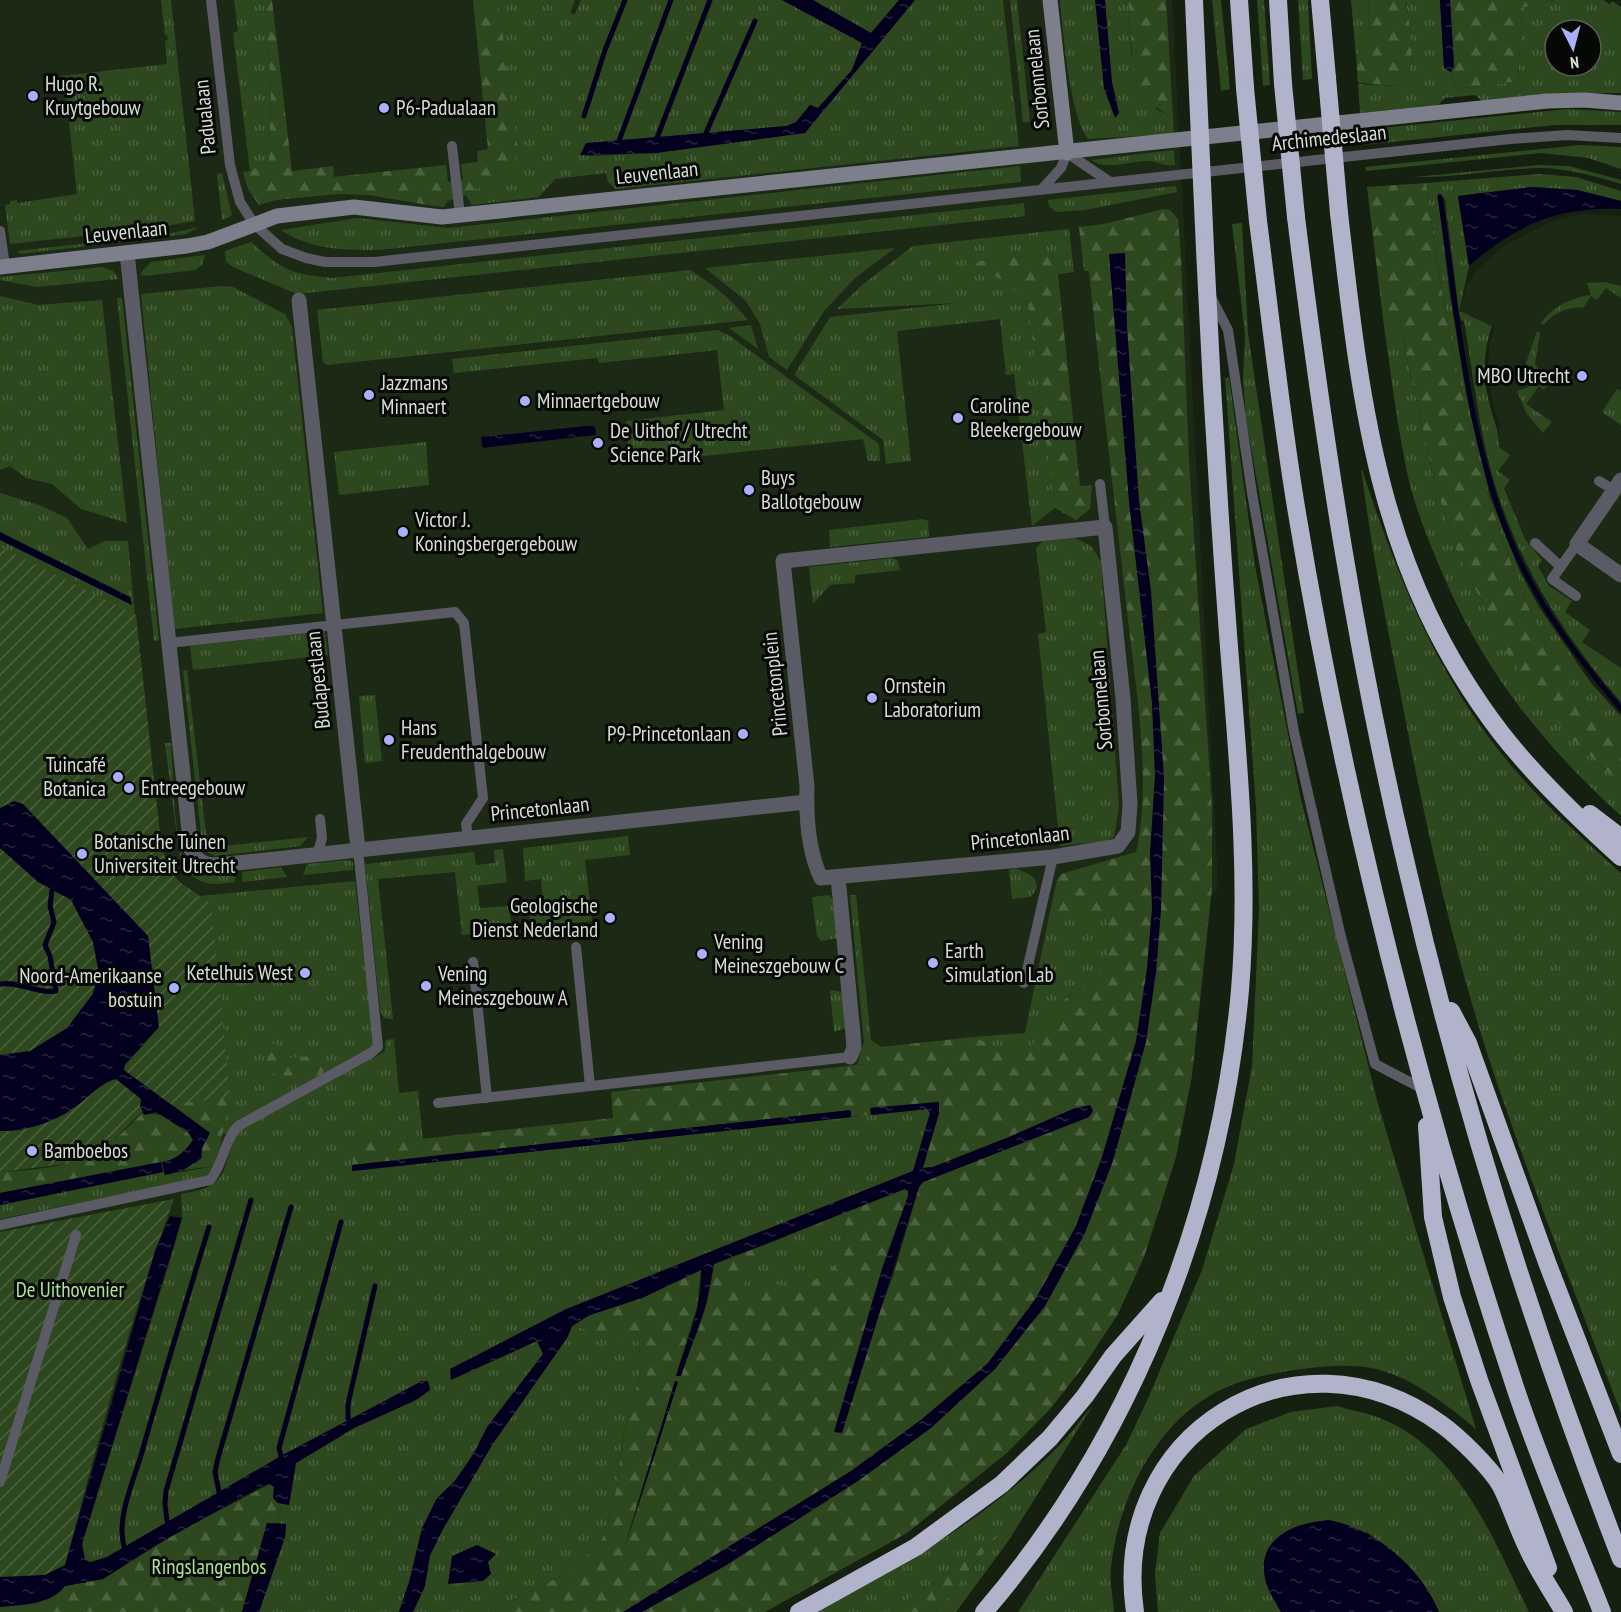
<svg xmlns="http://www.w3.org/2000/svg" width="1621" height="1612" font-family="'PT Sans Narrow',sans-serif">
<defs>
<pattern id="grass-tufts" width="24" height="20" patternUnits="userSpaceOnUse" patternTransform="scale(1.5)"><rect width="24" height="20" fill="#2d481e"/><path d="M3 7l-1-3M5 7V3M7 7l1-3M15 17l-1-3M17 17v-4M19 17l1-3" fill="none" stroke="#4b623e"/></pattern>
<pattern id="forest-firs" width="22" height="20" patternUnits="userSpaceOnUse" patternTransform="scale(1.5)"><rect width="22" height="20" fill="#2d481e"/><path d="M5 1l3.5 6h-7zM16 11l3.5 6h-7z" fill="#4b623e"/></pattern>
<pattern id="garden-furrows" width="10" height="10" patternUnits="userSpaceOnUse" patternTransform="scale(1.5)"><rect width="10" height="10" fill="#2d481e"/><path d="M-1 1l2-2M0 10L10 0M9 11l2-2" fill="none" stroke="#4b623e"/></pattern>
<pattern id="water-ripples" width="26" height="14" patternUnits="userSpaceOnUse" patternTransform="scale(1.5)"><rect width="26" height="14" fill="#04001f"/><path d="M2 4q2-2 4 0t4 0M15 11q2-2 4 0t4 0" fill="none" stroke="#28253f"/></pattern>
</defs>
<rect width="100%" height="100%" fill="#162011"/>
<path fill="#1c2a15" d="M0 0H1172L1218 886 1100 1072 200 1184 68 1612H0Z
M1583 214 1621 216V668L1582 642 1565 612 1572 601 1549 586 1538 566 1542 559 1525 539 1498 471 1499 428 1502 427 1495 411 1487 373 1490 343 1495 327 1459 312 1466 286 1476 272 1502 247 1551 221Z"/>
<path fill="url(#grass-tufts)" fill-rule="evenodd" d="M161 0H171L195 221 148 229 10 244 5 205 10 204V201L17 200V203L77 194 65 87H62L61 76 167 64 165 41 168 40 167 35H165Z
M234 0H265L271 92 269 160 250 171 233 33 238 31Z
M498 0H575L570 13 575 14 581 0H782L862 43 852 70 818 108 810 105 796 122 787 126 629 140 580 155 590 156 656 153 804 133 915 0H1003L1019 146 616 189 608 182 606 173 555 179 539 197 472 205 466 195 448 201 444 207 434 206 475 189 505 181 503 42Z
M813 0H899L871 33Z
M1010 0H1017L1030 122H1023Z
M1060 0H1128L1131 53 1157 110 1173 117 1174 134 1088 139C1070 115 1063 33 1060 0Z
M1212 0H1221L1230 89 1221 91Z
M1257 0H1264L1270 85 1263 86Z
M1298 0H1308L1312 79 1303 80Z
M1351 0H1368L1370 35 1356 56Z
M1406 0H1440L1444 68 1451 72 1456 89 1518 81 1522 8 1554 0H1603L1621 11V93L1543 94 1482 101 1475 95 1445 98 1438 105 1360 113 1358 84 1400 86C1420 65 1409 27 1406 0ZM1555 30H1591V66H1555Z
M1031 27H1036L1044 119 1040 120Z
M1568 109 1621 112V125H1555L1363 145 1362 130Z
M1581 145 1621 147V169L1588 158 1541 153 1366 171 1365 167Z
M1174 150 1175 165C1166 167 1157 161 1147 161 1130 161 1106 171 1091 160Z
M1539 165 1569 166 1621 180V184C1595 176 1567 168 1539 168 1498 169 1457 178 1415 177Z
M1020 166 1021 182 379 250C344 250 310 250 281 230L357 218 448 228Z
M222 173 232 215 222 220 217 174Z
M1539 174 1576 177 1621 191V201L1577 190 1532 187 1458 196 1469 266 1459 311 1492 326C1482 354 1483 381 1491 410 1495 423 1499 432 1499 447L1510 455 1498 471 1510 480 1504 488 1525 539 1542 560 1538 566 1549 586 1572 601 1565 612 1590 630 1582 642 1621 668V702C1569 642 1525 575 1500 500 1480 442 1474 380 1464 321L1461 320 1459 312 1445 199 1438 193 1449 290 1466 393 1490 497 1520 572 1539 607 1591 683 1621 716V742C1561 689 1527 613 1503 539 1463 423 1442 305 1426 183Z
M1176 186 1177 192 1085 210 1056 212 1049 206 1048 200Z
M1024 203 1025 216 297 294 233 267 226 262 225 251 251 242C282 270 290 274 332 278Z
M1242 223 1248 333 1304 713 1298 714 1246 419 1243 380 1245 335 1232 224Z
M199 227 186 234 171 236 21 254 17 251 168 234Z
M1069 229 1074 272 1058 274 1052 253 966 263 1010 283 1028 306 1055 508 1032 526 1014 374 1006 375 1000 319 897 331 911 461 886 464 883 440 794 375 830 317 958 303 837 309 862 285 913 246Z
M895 248 855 278 824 311 787 370 769 357 760 324 746 301 705 268Z
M205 255 202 265 195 270 144 276 140 274 151 262Z
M103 267 113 271 119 279 37 287 0 280V277Z
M690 270C713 285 731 298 748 320L327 365 323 362 317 310Z
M1604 282 1621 286V298L1606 288 1597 300 1591 296 1584 307C1567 308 1555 311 1544 325L1541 323C1553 306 1571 298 1591 295L1587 283Z
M221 286 233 287 285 314 292 327 323 613 174 629 141 294Z
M0 296 39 305 102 300 127 523 81 509 52 484 26 478 10 466 0 470Z
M117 298H122L159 640 154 641Z
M1383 319 1402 335 1435 484 1457 552 1507 653 1580 747 1621 785V816C1538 740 1481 667 1438 563 1427 537 1416 509 1409 481 1397 428 1391 373 1383 319Z
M751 325 758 349 729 328Z
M718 330 730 336 879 444 880 461H868L863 439 630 464 626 421 724 410 717 350 599 363 597 358 454 373 452 359Z
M1537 331 1540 333 1535 364 1548 384 1544 390 1539 386 1526 404 1552 422 1543 433 1527 414 1517 391 1529 387 1526 363Z
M1229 377 1255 566 1300 795 1378 1104 1476 1429C1447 1405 1410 1375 1371 1368 1347 1363 1318 1367 1294 1370 1267 1374 1235 1381 1211 1395 1153 1428 1118 1502 1111 1567 1109 1581 1113 1597 1114 1612H1018L1126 1445 1147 1401 1202 1270 1234 1164 1252 1066 1259 910 1256 807 1225 378Z
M1617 389 1621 391V425L1602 412Z
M426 442 429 485 339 495 334 452Z
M1361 467C1396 572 1434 671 1505 758 1539 800 1581 837 1621 873V1413C1582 1310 1540 1208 1504 1103 1457 970 1426 830 1400 691 1385 616 1370 542 1361 467Z
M0 493 39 505 67 518 88 549 105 541H128L143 704 0 735V540L132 604 130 597 0 532Z
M923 519 928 521 929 537 830 547 829 530Z
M1075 538 1091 546 1101 562 1119 806 1114 837 1105 841 1060 846 1038 634 1046 632 1036 548 1043 541Z
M892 558 898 561 900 570 855 575V583L830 585 813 604 809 567Z
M325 631 328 655 193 670 190 646Z
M187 670 207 843 214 847 308 837 300 846 215 856 205 851 202 843 183 671Z
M375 695 382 761 365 763 359 696Z
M165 743H171C173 767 173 860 192 871 204 878 221 873 234 872L235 882C206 886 203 885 181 867Z
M584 803 585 813 527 819 526 805 530 809Z
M520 807 521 820 500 822 492 811Z
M628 836 630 855 585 860 592 921 531 927 528 903 543 902 541 879 525 881 523 848Z
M503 849 507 882 477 886 480 908 509 906 512 930 462 935 455 872 378 879 393 1019 384 1018 380 1010 365 864 474 852 476 865 495 863 494 850Z
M348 860 353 862V870L303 875 307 864Z
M281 867 287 877 242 882V872Z
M1016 868C1026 874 1036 873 1037 888L1031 897 1012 899 1009 870Z
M355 881 375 1057 385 1051 386 1040 394 1039 399 1093 418 1091 423 1139 393 1142 356 1138 352 1171 927 1109 930 1113 913 1171 564 1310 506 1353 537 1341 544 1355 520 1384 454 1482 437 1499 399 1612H259L285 1537 286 1525 278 1523 282 1507 273 1506V1498L278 1503 289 1504 296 1463 354 1428 416 1400 428 1381H422L281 1456 107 1557 91 1562 85 1560 82 1544 174 1248 182 1218 181 1194C223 1187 223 1178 233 1139L222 1132 230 1097 211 903 200 896Z
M829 895 834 902 838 938 821 941 817 936 812 897Z
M850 895H856L871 1040 881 1047 867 1058V1064L857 1065 864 1042Z
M1093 914 1104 915C1109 922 1110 933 1109 942 1105 984 1081 980 1057 1007 1044 1021 1041 1047 1020 1052 1002 1057 989 1041 973 1037L1025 1033 1049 917Z
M830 990 843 992 846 1028 834 1032Z
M216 1166 207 1175 196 1179 0 1219V1205L163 1172 165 1175Z
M845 1212C845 1288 818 1281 754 1288L746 1292 741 1289 765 1245Z
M572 1326 638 1341 642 1367 624 1433 615 1494 601 1542 571 1571 488 1612H413L425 1586 430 1555 443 1529 492 1445 567 1338Z
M1093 1405 1009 1540 956 1612H936L997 1536 946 1574 889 1612H817C902 1566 989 1517 1058 1447 1071 1434 1081 1419 1093 1405Z
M1337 1406C1350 1410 1364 1412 1377 1417 1459 1447 1494 1541 1529 1612H1439C1425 1578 1396 1553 1367 1532L1265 1579 1281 1612H1158L1155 1574 1160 1533 1194 1476 1246 1429 1291 1412Z"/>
<path fill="url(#forest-firs)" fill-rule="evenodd" d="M265 0H272L292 171 333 166 334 177 446 165 448 182 463 180 461 164 478 162 477 151 488 149 473 0H498L518 151 506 181 475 189 434 206 369 195 339 194 276 200 259 205 248 189 243 172 250 171 269 160 271 92Z
M1128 0H1166L1173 117C1155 109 1144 98 1134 81Z
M1368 0H1406C1409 27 1420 65 1400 86L1358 83 1356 56 1370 35Z
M1450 0H1554L1522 8 1518 81 1456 89 1451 72 1454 66Z
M1426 183C1442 305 1463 423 1503 539 1527 613 1561 689 1621 742V785L1580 747 1541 703 1507 653 1457 552 1435 484 1402 335 1383 319 1367 187Z
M1163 209 1170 210 1178 219 1181 257 1189 461 1212 807V888L1192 1076 1176 1157 1144 1257 1118 1314 1083 1367 1051 1408 1007 1453 907 1533 765 1612H488L571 1571 601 1542 615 1494 624 1433 642 1367 638 1342 572 1326 590 1315 642 1298 701 1270 697 1307 676 1375C697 1342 709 1303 714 1264L765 1245 741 1289 746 1292 754 1288C817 1281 845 1287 845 1212L905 1189 908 1191V1196L882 1269 835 1431 893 1276 919 1187 923 1182 1089 1117 1075 1108 1009 1137 933 1167 922 1168 939 1113 938 1102 871 1108V1115L851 1117 850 1110 352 1165 356 1137 403 1141 613 1118 611 1092 867 1064V1058L881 1047 973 1037C989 1041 1002 1057 1019 1052 1041 1047 1044 1021 1057 1007 1080 981 1105 984 1109 942 1110 933 1109 922 1104 915L1049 917 1057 880 1061 874 1136 852C1152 784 1136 689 1128 620 1115 504 1101 388 1089 271H1084L1079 227 1104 224ZM675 1381 678 1382 625 1548Z
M1052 253 1058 274 1080 486 1092 485 1090 509 1076 520 1055 508 1028 306 1010 283 964 263Z
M170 876 211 903 230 1097 216 1166 183 1170 201 1159 202 1148 210 1133 159 1095 186 928Z
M275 1043 287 1058 310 1056 324 1060 323 1077 291 1084 270 1071 262 1050Z
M143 1112 145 1115C162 1110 184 1124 193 1140 185 1151 176 1160 162 1162L165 1175 161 1162 0 1193V1172C68 1168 95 1164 143 1112Z
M270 1484 274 1487 273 1506H282L278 1523 267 1524 242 1612H31L33 1604 65 1586 103 1579 180 1531Z
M999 1534 936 1612H889L946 1574Z"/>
<path fill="url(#garden-furrows)" d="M0 547 136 615 161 843C169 878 181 886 211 903L230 1097 146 1108 104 1149 89 1158 74 1163 0 1172Z
M174 1199C130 1318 98 1442 65 1565L45 1575 0 1579V1232Z"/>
<path fill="#2d481e" d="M1612 1 1621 7V45L1595 28Z
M48 1595 44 1612H0V1606Z"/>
<path fill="url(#water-ripples)" d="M782 0H813L871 33 899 0H915L805 133 656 153 580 155 586 143 787 126 796 122 810 105 818 108 852 70 862 43Z
M1095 0H1105L1112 82 1119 113 1115 118 1104 88Z
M1440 0H1450L1454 66 1451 72 1444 68Z
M1532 187 1577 190 1621 201V209C1557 207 1517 224 1469 266L1458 196Z
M1125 253 1127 326 1139 501 1151 591 1164 778 1161 910 1156 972 1146 1042 1113 1161 1085 1233 1045 1306 995 1369 931 1428 858 1481 725 1566 642 1612H623L851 1471 922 1419 988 1363 1036 1298 1075 1228 1102 1157 1136 1041 1147 968 1152 908 1150 853 1155 775 1152 703 1129 502 1109 254Z
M595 425 596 435 482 448 481 437Z
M0 532 130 597 132 605 0 540Z
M14 801 23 804 148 936 159 1027 125 1065 124 1070 210 1133 202 1148 201 1159 183 1170 165 1175 162 1162C176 1160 185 1152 193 1140L189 1133 156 1112 144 1115 140 1106 141 1099 116 1079C101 1083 91 1095 78 1105 57 1121 27 1132 0 1131V1055L30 1051 67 1028 92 995 99 975 93 942 71 900 38 882 0 848V808Z
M939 1102V1113L923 1168 933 1167 1009 1137 1075 1108 1090 1105 1093 1111 1089 1117 923 1182 919 1187 842 1433 834 1432 882 1269 908 1196V1191L905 1189 714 1264 706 1305 681 1376H676C687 1342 703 1306 701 1270L642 1298 590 1315 572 1326 567 1338 492 1445 443 1529 430 1555 425 1586 413 1612H399L409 1582 422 1528 437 1498 454 1482 472 1457 487 1427 543 1354 537 1341 451 1380 450 1369 564 1310 913 1171 930 1113 927 1109 871 1115 870 1108Z
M851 1110V1117L835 1119 352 1171V1165Z
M161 1162 163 1172 0 1205V1193Z
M170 1216 182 1218 82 1544 85 1560 91 1562 107 1557 281 1456 422 1381H428L430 1390 416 1400 354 1428 296 1463 289 1505 278 1503 273 1498 274 1487 270 1484 262 1486 156 1545 103 1579 65 1586C51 1605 21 1605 0 1607V1577L45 1575 65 1565 155 1251Z
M675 1381 678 1382 624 1548Z
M1329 1520C1376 1529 1421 1568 1439 1612H1281C1275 1601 1267 1590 1265 1578 1256 1537 1297 1522 1329 1520Z
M267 1523 286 1524 285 1537 259 1612H242Z
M477 1545 496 1554 488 1562 491 1574 483 1581 448 1584 452 1556Z"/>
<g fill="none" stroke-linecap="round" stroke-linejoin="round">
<path stroke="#04001f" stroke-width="5" d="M584 116 605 50 625 0
M706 133 755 21
M657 138 710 0
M619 141 671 0
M1440 197C1458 316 1468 453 1520 562 1546 616 1583 664 1621 709
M0 984C20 981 37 994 56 991L50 956 45 945 54 922 50 906 52 890
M348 1418V1404L375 1286
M281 1456 279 1448 341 1222
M219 1492 215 1472 218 1458 291 1207
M167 1521 165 1504 166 1491 251 1200
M124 1546C116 1518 134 1480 142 1452 163 1377 186 1302 209 1227"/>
<path stroke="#5a5b64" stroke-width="10" d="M211 0 230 165 240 202 254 224 282 249 306 258 325 262H374L1510 139 1567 135 1621 138
M452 146 460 215
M1041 190 1061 168 1067 153 1110 182
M0 231 5 266
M1211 297 1228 330 1252 493 1294 732 1341 937 1375 1064 1425 1090
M1599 481 1614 490
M1100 484 1105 527
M1535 543 1561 567
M1576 596 1552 579 1577 544
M169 643 455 612 464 623 483 798 466 824 468 838
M317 855 322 838 320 819
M576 947 590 1086
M473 962 487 1098
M1024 983 1053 857
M438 1103 850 1057
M0 1225 210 1180C224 1164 223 1142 238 1126L371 1053 378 1047 358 849
M0 1482 76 1235"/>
<path stroke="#5a5b64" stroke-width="15" d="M127 253 191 849C200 870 217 865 237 863L806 802
M299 300 358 849
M1621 480 1577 544 1621 575
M1105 527 1123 699 1130 804 1128 832 1118 846 1053 857 821 878C808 851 806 815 807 786L783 561Z
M838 877 853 1034 854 1048 850 1057"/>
<path stroke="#7d7f8d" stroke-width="15" d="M1050 0 1067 153
M0 267 187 246 208 242 277 216 354 207 442 217 1547 101 1585 100 1621 103"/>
<path stroke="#b0b3ca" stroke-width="18" d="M1194 0 1198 93
M1239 0 1245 88
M1278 0 1283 84
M1320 0 1327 78
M1339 213C1361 407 1378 572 1501 733 1536 778 1579 819 1621 857
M1296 217C1323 436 1356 654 1407 868 1461 1103 1534 1334 1621 1559
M1258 221C1270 314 1280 408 1295 501 1344 802 1420 1100 1516 1390 1541 1465 1573 1538 1602 1612
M1590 814 1621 838
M1451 1011 1468 1043 1548 1265 1621 1454
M1427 1126 1433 1217 1452 1297 1479 1380 1548 1568
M799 1612 916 1547 1002 1484 1050 1438 1085 1396 1113 1356 1162 1301
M984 1612C1132 1440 1220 1215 1240 990 1250 871 1237 752 1228 634 1218 498 1210 363 1204 227
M1135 1612C1109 1435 1294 1318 1441 1424 1459 1437 1490 1467 1501 1486 1511 1506 1518 1529 1528 1549 1538 1571 1552 1591 1564 1612"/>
<path stroke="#b0b3ca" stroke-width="18" d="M1327 78 1339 213
M1283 84 1296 217
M1245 88 1258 221
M1198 93 1204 227"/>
</g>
<g fill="#a9b0fc" stroke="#050804" stroke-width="2">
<circle cx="33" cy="96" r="6"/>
<circle cx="384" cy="108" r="6"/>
<circle cx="1582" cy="376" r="6"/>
<circle cx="369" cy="395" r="6"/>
<circle cx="525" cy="401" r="6"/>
<circle cx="958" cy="418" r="6"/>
<circle cx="598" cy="443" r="6"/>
<circle cx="749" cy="490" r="6"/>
<circle cx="403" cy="532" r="6"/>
<circle cx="872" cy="698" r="6"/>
<circle cx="743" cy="734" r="6"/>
<circle cx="389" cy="740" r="6"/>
<circle cx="118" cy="777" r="6"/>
<circle cx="129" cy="788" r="6"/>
<circle cx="82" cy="854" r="6"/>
<circle cx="610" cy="918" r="6"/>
<circle cx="702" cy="954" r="6"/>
<circle cx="933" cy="963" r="6"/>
<circle cx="305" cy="973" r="6"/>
<circle cx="426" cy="986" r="6"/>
<circle cx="174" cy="988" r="6"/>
<circle cx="32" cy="1151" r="6"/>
</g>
<g text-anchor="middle" stroke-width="6" stroke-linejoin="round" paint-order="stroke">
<g font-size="21" fill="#d6ddd3" stroke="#050804">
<text transform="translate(1037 79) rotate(-96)" y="7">Sorbonnelaan</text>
<text transform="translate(205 117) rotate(-96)" y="7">Padualaan</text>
<text transform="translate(1329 138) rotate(-6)" y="7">Archimedeslaan</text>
<text transform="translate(657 173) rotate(-6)" y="7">Leuvenlaan</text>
<text transform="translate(126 232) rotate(-6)" y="7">Leuvenlaan</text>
<text transform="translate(318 680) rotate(-96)" y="7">Budapestlaan</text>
<text transform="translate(775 684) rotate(-96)" y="7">Princetonplein</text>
<text transform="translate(1101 700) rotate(-95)" y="7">Sorbonnelaan</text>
<text transform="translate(540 809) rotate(-6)" y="7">Princetonlaan</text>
<text transform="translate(1020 838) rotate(-6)" y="7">Princetonlaan</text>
</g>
<g font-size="21" fill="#d6ddd3" stroke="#050804" text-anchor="start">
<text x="45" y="91">Hugo R.<tspan x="45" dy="24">Kruytgebouw</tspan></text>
<text x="396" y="115">P6-Padualaan</text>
<text x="1570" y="383" text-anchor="end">MBO Utrecht</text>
<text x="381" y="390">Jazzmans<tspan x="381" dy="24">Minnaert</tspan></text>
<text x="537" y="408">Minnaertgebouw</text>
<text x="970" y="413">Caroline<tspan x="970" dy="24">Bleekergebouw</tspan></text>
<text x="610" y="438">De Uithof / Utrecht<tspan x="610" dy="24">Science Park</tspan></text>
<text x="761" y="485">Buys<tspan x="761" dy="24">Ballotgebouw</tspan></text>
<text x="415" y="527">Victor J.<tspan x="415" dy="24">Koningsbergergebouw</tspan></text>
<text x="884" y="693">Ornstein<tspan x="884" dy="24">Laboratorium</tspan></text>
<text x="401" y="735">Hans<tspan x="401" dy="24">Freudenthalgebouw</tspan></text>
<text x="731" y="741" text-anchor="end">P9-Princetonlaan</text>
<text x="106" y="772" text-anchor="end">Tuincafé<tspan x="106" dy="24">Botanica</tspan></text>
<text x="141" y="795">Entreegebouw</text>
<text x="94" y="849">Botanische Tuinen<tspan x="94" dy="24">Universiteit Utrecht</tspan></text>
<text x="598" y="913" text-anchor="end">Geologische<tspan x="598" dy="24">Dienst Nederland</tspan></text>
<text x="714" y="949">Vening<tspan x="714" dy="24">Meineszgebouw C</tspan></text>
<text x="945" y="958">Earth<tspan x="945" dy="24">Simulation Lab</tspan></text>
<text x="293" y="980" text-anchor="end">Ketelhuis West</text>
<text x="438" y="981">Vening<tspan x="438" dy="24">Meineszgebouw A</tspan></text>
<text x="162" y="983" text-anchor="end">Noord-Amerikaanse<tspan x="162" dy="24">bostuin</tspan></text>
<text x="44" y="1158">Bamboebos</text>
</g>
<g font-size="21" fill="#ace392" stroke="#050804">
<text x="70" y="1297">De Uithovenier</text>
<text x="209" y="1574">Ringslangenbos</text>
</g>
</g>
<g transform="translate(1573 48) rotate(174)"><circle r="28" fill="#050804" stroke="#595d57" stroke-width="1.5"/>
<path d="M0-4.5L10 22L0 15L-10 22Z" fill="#a9b0fc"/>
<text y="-9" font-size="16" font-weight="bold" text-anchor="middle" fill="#d6ddd3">N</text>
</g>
</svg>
